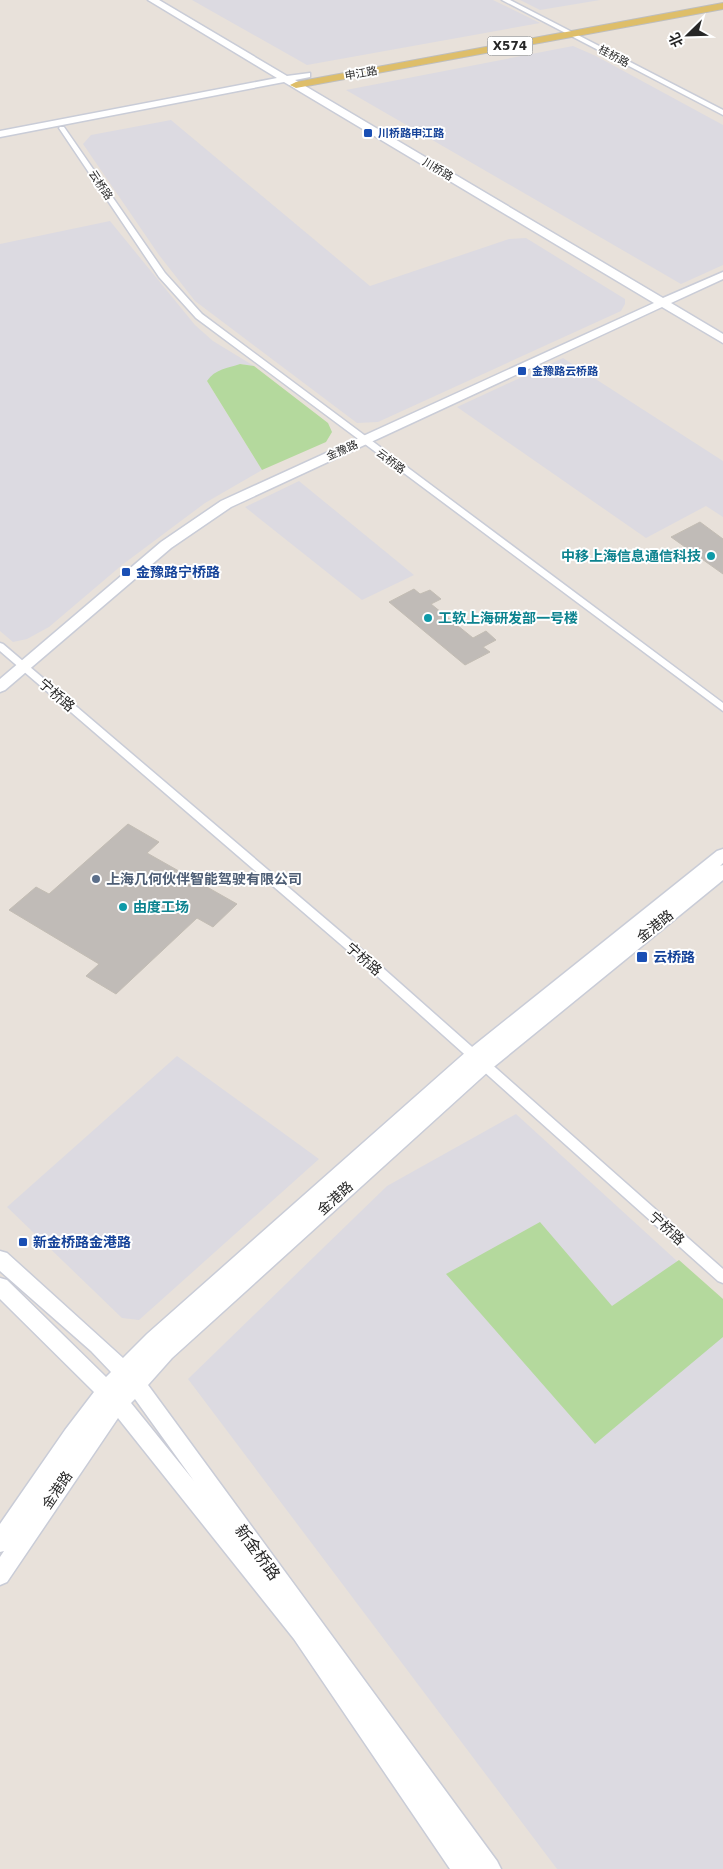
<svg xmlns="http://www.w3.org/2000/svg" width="723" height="1869" font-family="'DejaVu Sans','Noto Sans SC',sans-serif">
<rect width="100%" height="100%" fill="#e8e1da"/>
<path fill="#dcdae1" d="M192 0H493L540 23 307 65Z
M520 0H600L540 10Z
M573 46 596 56 723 125V265L681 284 346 90Z
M171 120 370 286 509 239 526 238 625 299V304L621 311 378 422 357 423 195 301 159 255 83 144 91 135Z
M110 221 195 325 213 341 254 366 240 364 207 381 262 470 205 503 122 565 49 627 27 639 13 642 0 631V244Z
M563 358 723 461V517L706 506 646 538 457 407Z
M299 481 414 575 362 600 245 507Z
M177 1056 319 1159 139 1320 122 1318 7 1207Z
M516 1114 723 1303V1869H557L188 1379 387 1186Z"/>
<path fill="#b4d99d" d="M240 364 254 366 328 423 332 432 326 442 262 470 207 381C215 369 228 368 240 364Z
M540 1222 612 1306 679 1260 723 1299V1337L595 1444 446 1274Z"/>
<path fill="#c0bbb7" stroke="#c3bdb4" d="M700 522 723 539V574L671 537Z
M414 589 420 594 430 590 441 599 431 604 473 638 486 631 496 640 483 647 490 652 465 665 389 602Z
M128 824 159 842 147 853 237 904 213 927 197 918 116 994 86 976 99 964 9 910 36 887 49 894Z"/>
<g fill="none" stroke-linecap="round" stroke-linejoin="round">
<g stroke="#c9ccd7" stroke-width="3">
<path id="street" d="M502 0H510L723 110V115Z
M60 127H64L165 273 202 314 723 703V711L196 318 159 277 59 128Z
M0 643 3 644 375 961 723 1269V1283L718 1281 367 967 0 651Z"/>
</g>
<g stroke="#c9ccd7" stroke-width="3">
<path id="secondary" d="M148 0H159L287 76 310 73V77L295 80 663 298 723 272V279L671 303 723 334V343L662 307 231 507 171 548 5 690 0 692V679L161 542 221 501 654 303 284 82 0 137V131L277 78Z
M723 849V863L720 866 723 865V880L490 1070 172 1358 148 1385 497 1861 501 1869H450L294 1639 118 1418 7 1582 0 1585V1557L4 1551 0 1552V1524L65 1430 94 1392 0 1299V1278L7 1280 106 1377 111 1372 91 1351 0 1271V1251L7 1253 123 1358 147 1334 467 1051 717 851ZM135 1399 194 1481 131 1403Z"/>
</g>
<g stroke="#bebebe" stroke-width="2">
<path id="primary" d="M723 3V9L296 88 290 85 296 82Z"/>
</g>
<use href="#street" fill="#fff" fill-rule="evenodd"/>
<use href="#secondary" fill="#fff" fill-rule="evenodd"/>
<use href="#primary" fill="#debe69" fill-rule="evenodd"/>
</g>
<g fill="#1a4fb4" stroke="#fff" stroke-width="2">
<rect x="363" y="128" width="10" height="10" rx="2.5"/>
<rect x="517" y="366" width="10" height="10" rx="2.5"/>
<rect x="121" y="567" width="10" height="10" rx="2.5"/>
<rect x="636" y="951" width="12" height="12" rx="2.5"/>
<rect x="18" y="1237" width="10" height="10" rx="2.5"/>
</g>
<g fill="#0f9aa8" stroke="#fff" stroke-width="2">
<circle cx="711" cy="556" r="5"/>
<circle cx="428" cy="618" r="5"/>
<circle cx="123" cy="907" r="5"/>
</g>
<circle fill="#5c6f8a" stroke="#fff" stroke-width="2" cx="96" cy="879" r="5"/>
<g text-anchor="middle" stroke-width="4" stroke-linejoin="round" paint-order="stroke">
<g font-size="11" fill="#272727" stroke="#fff">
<text transform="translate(614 56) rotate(28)" y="4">桂桥路</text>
<text transform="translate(361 73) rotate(-10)" y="4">申江路</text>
<text transform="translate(438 169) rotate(31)" y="4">川桥路</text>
<text transform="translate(101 185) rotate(56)" y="4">云桥路</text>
<text transform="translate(342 450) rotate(-24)" y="4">金豫路</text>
<text transform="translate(391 461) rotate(37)" y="4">云桥路</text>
</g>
<g font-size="11" font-weight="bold" fill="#164399" stroke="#fff" text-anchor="start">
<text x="378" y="137">川桥路申江路</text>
<text x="532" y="375">金豫路云桥路</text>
</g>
<rect fill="#fff" stroke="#686868" stroke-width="1" x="487.5" y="36.5" width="45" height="19" rx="4"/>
<g font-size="12" font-weight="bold" fill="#272727">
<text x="510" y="50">X574</text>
</g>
<g font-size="14" font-weight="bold" fill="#0d838f" stroke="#fff" text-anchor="start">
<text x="701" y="561" text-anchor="end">中移上海信息通信科技</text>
<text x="438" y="623">工软上海研发部一号楼</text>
<text x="133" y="912">由度工场</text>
</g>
<g font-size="14" font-weight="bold" fill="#164399" stroke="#fff" text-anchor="start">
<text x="136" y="577">金豫路宁桥路</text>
<text x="653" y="962">云桥路</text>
<text x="33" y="1247">新金桥路金港路</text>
</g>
<g font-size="14" fill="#272727" stroke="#fff">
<text transform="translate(57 695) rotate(41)" y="5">宁桥路</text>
<text transform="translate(655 926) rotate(-39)" y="5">金港路</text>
<text transform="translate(364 959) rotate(41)" y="5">宁桥路</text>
<text transform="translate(335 1198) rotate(-42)" y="5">金港路</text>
<text transform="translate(667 1228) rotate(42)" y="5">宁桥路</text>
<text transform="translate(57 1490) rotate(-56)" y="5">金港路</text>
</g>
<g font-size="14" font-weight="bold" fill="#4e5e75" stroke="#fff" text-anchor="start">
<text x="106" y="884">上海几何伙伴智能驾驶有限公司</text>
</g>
<g font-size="16" fill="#272727" stroke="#fff">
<text transform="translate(258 1552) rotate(54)" y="6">新金桥路</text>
</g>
</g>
<g transform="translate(688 35) rotate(247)" stroke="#ffffff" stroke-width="4" paint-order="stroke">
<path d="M0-4L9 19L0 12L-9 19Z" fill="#272727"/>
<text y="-8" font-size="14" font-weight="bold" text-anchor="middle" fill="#272727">北</text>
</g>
</svg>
